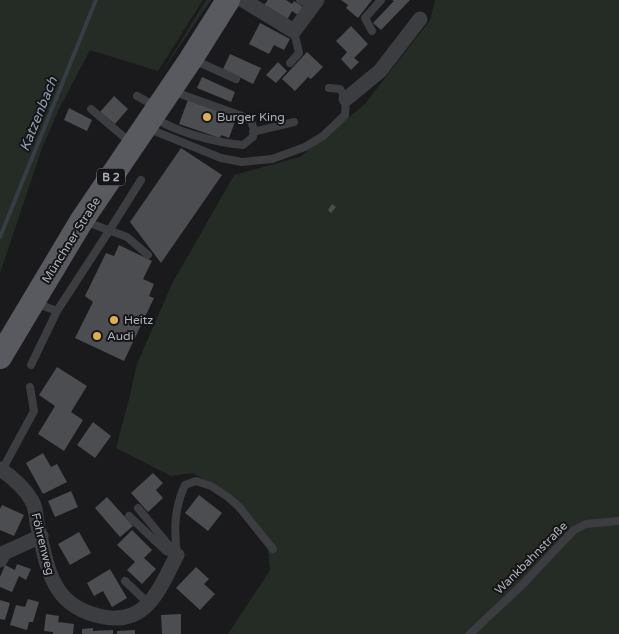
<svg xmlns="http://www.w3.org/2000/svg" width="619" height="634" font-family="'Varela Round',sans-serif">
<rect width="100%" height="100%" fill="#1a1a1c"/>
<path fill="#252c26" d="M0 0H203L158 71 90 50 59 109 42 148 0 273Z
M206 0H211L158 78Z
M435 0H619V634H228L270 570 268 550 236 499 193 473 171 476 116 448 129 399 137 364 172 284 234 175 300 157 365 104 430 20Z"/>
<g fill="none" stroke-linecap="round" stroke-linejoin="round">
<path stroke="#363d44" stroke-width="4" d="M0 237 96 0"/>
</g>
<path fill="#4c4d51" d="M268 0H286L292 4 294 1 303 7 298 15 292 11 287 20 264 5Z
M341 0H372L358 18 346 8 348 5Z
M392 0H410L381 30 373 23 394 1Z
M260 23 290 39 284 50 274 45 269 54 249 44Z
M351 26 368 44 354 58 359 62 351 70 341 59 347 52 336 41Z
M307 52 323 67 311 79 308 77 295 91 282 79Z
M230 54 261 68 253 84 223 69Z
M278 62 287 71 276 83 266 75Z
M202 77 235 92 231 102 197 88Z
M114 96 128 109 115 124 100 112Z
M189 97 231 112 229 116 236 119 229 138 221 135 220 138 179 124Z
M69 108 92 120 87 131 64 120Z
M181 148 222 175 161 263 130 222Z
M332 204 336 207 331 213 328 210Z
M119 245 152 261 143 279 154 284 149 296 154 298 124 361 75 338 93 302 85 296 106 253 114 256Z
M57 367 87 386 71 412 83 420 64 451 38 434 55 406 39 395Z
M93 422 111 436 95 458 77 445Z
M43 453 51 467 57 464 67 482 43 494 26 463Z
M153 473 163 483 156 490 163 498 148 512 131 493Z
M71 491 78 507 55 517 48 501Z
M199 495 222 513 208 531 185 513Z
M107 497 133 526 120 537 95 508Z
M2 505 24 515 14 536 0 530V509Z
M132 530 152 550 144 558 156 569 142 584 127 570 135 562 117 545Z
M79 532 91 553 70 565 58 544Z
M17 564 31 569 26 580 19 576 12 592 0 587V577L5 565 15 570Z
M196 567 209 579 204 584 215 594 200 610 176 588Z
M110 569 127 598 112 607 103 591 94 596 87 583Z
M28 599 39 602 33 622H29L27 630 10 625 16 605 25 607Z
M0 600 10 603 5 620 0 619Z
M46 614 59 616 58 622 74 624 73 634H53V632L44 631Z
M181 614V634H162L161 615Z
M93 628V631L113 630V634H82V629Z
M135 630V634H117V631Z"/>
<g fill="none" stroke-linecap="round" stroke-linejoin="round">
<path stroke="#3c3d41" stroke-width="8" d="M300 0 313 6
M372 31 365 18 381 0
M194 60 236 79
M290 63 299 53 294 31
M137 96 155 106
M91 109 131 143
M154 117C174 132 218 143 243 145L253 137 254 130 251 121 245 117 172 91
M147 128 221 158 242 162 272 159 305 147 323 136 345 115 346 99 340 89 329 88
M253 132 294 122
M84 221 127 237 148 255
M35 303 57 311
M31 365 57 311 109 231 141 180
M2 470 34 411 30 387
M138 508 176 554
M129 516 166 551 177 555
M177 555C174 531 174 508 185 485L196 481 211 486 228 497 239 507 273 549
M125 581 149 604
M470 634 522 585 574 530 586 524 619 521"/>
<path stroke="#3c3d41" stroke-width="15" d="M243 0 294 31 317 0
M346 99 380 71 420 19
M0 469C12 477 25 489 32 501 36 507 36 517 37 523 48 568 50 607 104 617 148 625 160 587 177 555
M0 560 4 553 41 536"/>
<path stroke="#585a5f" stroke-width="24" d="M0 357 82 220 191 59 228 0"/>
</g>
<g fill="#deae51" stroke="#151517" stroke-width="2">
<circle cx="207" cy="117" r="5"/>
<circle cx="114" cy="320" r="5"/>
<circle cx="97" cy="336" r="5"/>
</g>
<g text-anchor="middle" stroke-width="4" stroke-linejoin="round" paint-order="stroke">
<rect fill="#151517" stroke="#808389" stroke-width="1" x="97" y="168.5" width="28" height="17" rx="4"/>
<g font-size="11" font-weight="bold" fill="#aeb2ba">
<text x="111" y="181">B 2</text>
</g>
<g font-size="12" fill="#aeb2ba" stroke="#151517" text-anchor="start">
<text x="217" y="121">Burger King</text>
<text x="124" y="324">Heitz</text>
<text x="107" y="340">Audi</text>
</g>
<g font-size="12" fill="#aeb2ba" stroke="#151517">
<text transform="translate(71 240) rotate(-58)" y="4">Münchner Straße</text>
<text transform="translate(43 544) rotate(76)" y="4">Föhrenweg</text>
<text transform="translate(531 558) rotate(-45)" y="4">Wankbahnstraße</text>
</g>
<g font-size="14" font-style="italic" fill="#8a9eb1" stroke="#151517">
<text transform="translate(38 114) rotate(-68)" y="5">Katzenbach</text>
</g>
</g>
</svg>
